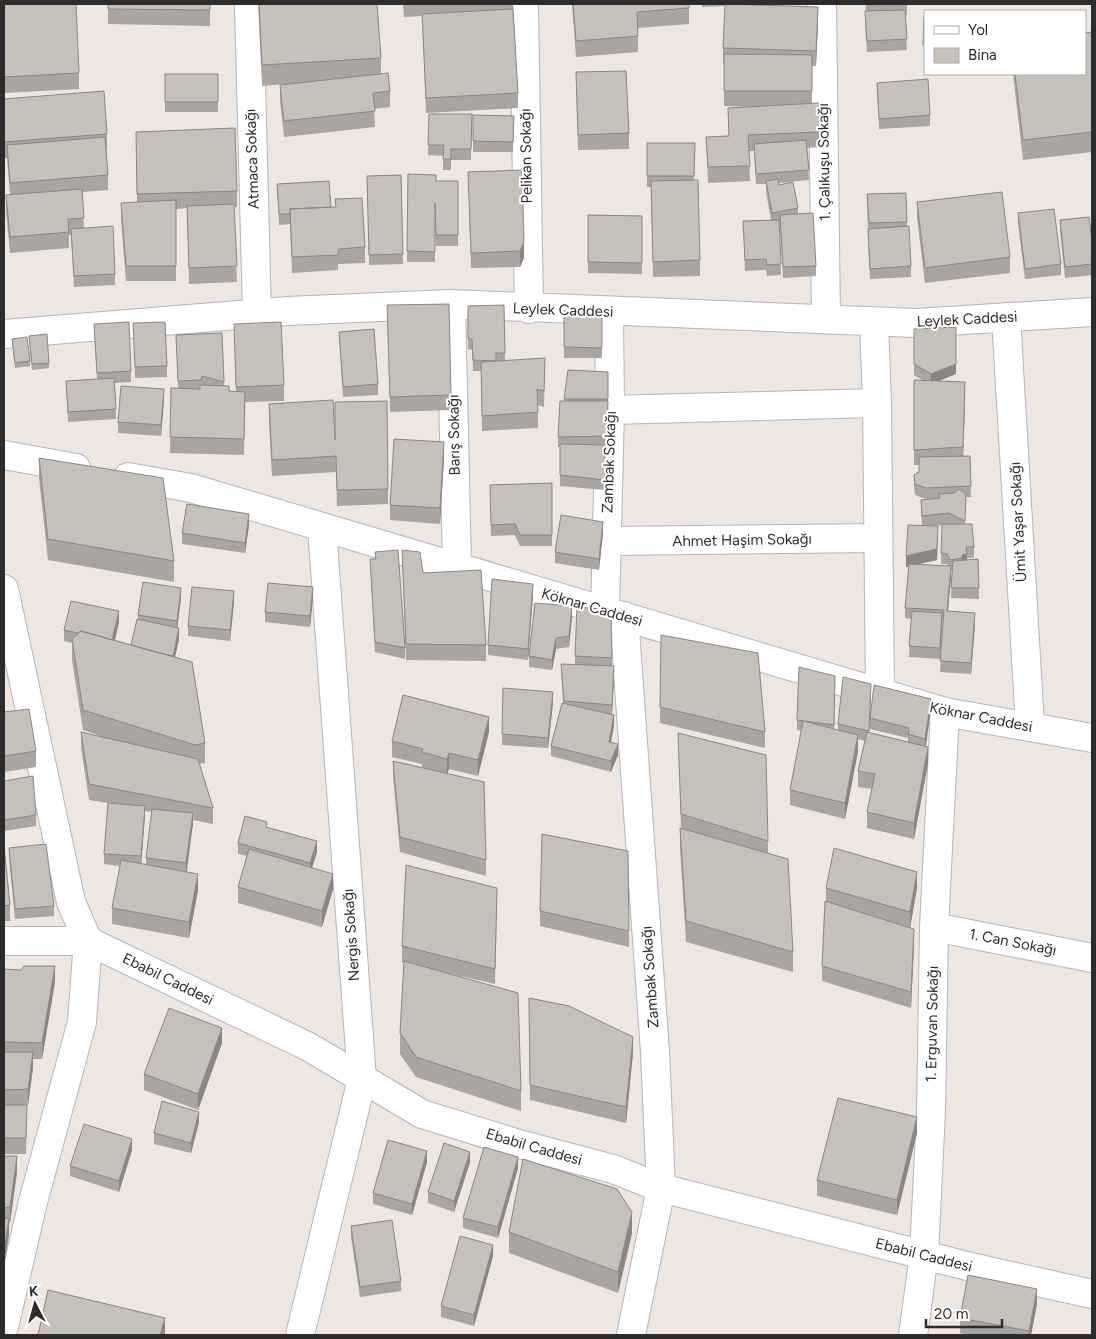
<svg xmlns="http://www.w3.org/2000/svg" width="1096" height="1339" font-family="Figtree,sans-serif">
<rect width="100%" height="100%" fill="#eee6df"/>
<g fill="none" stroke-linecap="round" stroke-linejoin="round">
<g stroke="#b2b6c0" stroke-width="30">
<path id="minor" d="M249 4 257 315
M524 4 529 309
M822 4 826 319
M451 304 457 566
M1006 317 1030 726
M874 322 877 403 880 693
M4 334 287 311 451 304 916 323 1092 312
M610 410 877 403
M4 455 76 468
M128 477 191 488 945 712 1092 738
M606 541 877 538
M4 589 71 902 88 941 82 1022 33 1202 4 1327
M605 612 610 410 609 312
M624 616 655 1052 661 1188 631 1335
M934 927 1092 958
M4 941H88L309 1047 422 1114 519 1144 613 1169 661 1188 975 1268 1092 1294
M300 1335 362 1079 322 528
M913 1335 924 1255 931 1111 934 927 945 712"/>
</g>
<use href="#minor" stroke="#fff" stroke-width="28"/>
</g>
<path fill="#aaa5a1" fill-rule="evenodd" d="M4 4 79 73V89L4 93Z
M108 4H210V26L108 24Z
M258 4H377L381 58V74L390 91V107L374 109 375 127 284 137 280 101V85L285 84 262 86Z
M403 4H513L518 93V108L426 113 422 16 404 17Z
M572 4H689V24L638 28V52L576 57Z
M702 4H778H761L818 22 816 66H812V104L820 132V147L807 148 809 180 779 183V185L798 208V214L816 266V276L783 278 780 222H779L781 275 767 276 766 270 745 271 743 221 771 220 766 192V184H756L754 151H749L750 181 708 183 706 137 729 136 728 108 751 107 724 106V63H723V48L725 6 702 7Z
M866 4H907V15H905L907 50 867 52 865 22Z
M1092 32V152L1023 160 1013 74H1085Z
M576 72 629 133V149L578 150Z
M165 74H218V112H165Z
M877 83 930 115V126L879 129Z
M4 99 107 134V150H106L108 175V190L82 192 84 228 115 274V285L74 287 71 235H69V248L10 253 6 211V195H10L7 158H4Z
M429 114H472L471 160H451V170H443V156L428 155Z
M473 115 514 116 513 152H473Z
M136 132 237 191V207H234L237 282 189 284 187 208 176 209V281H126L121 219V203L137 202Z
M647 143H695L694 180 700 260V276L653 277 651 187H647Z
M468 172 524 258 520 267 471 268Z
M408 174 436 181H458V246H436L435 213V262H407Z
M401 175 403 264 369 265 367 176Z
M277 184 331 207H335V199L365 247V263L338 264V270L292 273 290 224 279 225Z
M906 193 907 227 911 266V277L870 279 868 239 867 194Z
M917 202 1010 257V273L925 283 917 218Z
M1018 213 1061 264V275L1025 279 1018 224Z
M588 215 642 216V274L588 273Z
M1060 220 1092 241V275L1065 278 1060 231Z
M387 305 451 395V410L390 412Z
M504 305 505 361 545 358 544 407 538 405V428L482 431 481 371H473L472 350 468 349V306Z
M564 311H602V358H564Z
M133 323 167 366V377L135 378Z
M94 324 131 371V382L115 383 116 419 68 422 66 381 97 379Z
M234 324 284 385V401L245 402 244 455 170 453 171 388H178L176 335 222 333 224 385 229 391H236Z
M956 327V374L938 381 965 398 963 456H970L971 497H966L965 524 974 547V558H967V560L978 559 979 599 951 598 952 570 951 571 948 611 975 624 971 674 940 672 943 621H942L940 659 909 657 911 619 905 618V608L909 566 906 567 922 526 921 511V500L933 499H926L915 495 914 486V475L919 472V465H914V380L924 381 914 375V329ZM942 525 941 564H947L948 566 917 564 937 560 938 537 928 526Z
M339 332 378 384V395L343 397Z
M29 336 49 363V368L32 370Z
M12 339 30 361V366L15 368Z
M568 370 608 372V411L607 446H605V490L560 486V447H558V437L564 401Z
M164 400 161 436 118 433V422Z
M269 404 335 440 388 489V504L337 506 336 472 272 476 269 420Z
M39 458 174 561V582L48 560 39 478Z
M444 458 440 524 390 520V505Z
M552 483V546H520L515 535 491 536 490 485Z
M249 525 245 553 182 544V533Z
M603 533 599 570 555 563V552Z
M402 550 486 645V661L406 660Z
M375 552 405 648V659L375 652 370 559H375Z
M533 594 528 660 488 655V645Z
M181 598 177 628 179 639 175 657 205 743V763L199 764 213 808V824L193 820 187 872 198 890 189 938 112 924V908L120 866 104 864V854L108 803 89 800 81 748V732L109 739 83 730 72 660V643L64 641V630L119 622 115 640 131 645 138 619V615ZM145 811 152 812 146 858V864L141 863Z
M313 598 310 627 265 622V612Z
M234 602 230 641 188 636V626Z
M611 610 612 666 614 677 612 714 614 725 611 743 618 755 611 772 551 756V746L563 703 561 664 575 665V656Z
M572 617 569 647 556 649 552 670 529 667V656Z
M661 635 765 732V748L660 723Z
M835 676 834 729 838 730V724L871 694 869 733 908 742V738L870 729V718L931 710 926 746 928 763 914 839 867 828V812L872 789 858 787V771L865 741 858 739V751L845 819 790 805V790L802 731 797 730V720Z
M503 688 553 703 548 748 502 745Z
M4 712 36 751V767L4 772Z
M489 732 478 776 449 769 447 774 486 860V876L400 852 393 776V761L422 767V764L392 757V741Z
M678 733 768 841V853L793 952V972L686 942 680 848V828H681Z
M4 781 36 815V826L4 831Z
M267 827 317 852 312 867 333 889 322 927 238 903V887L247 856 238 854V843Z
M4 846 10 905V921H4Z
M9 848 54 906V916L15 919 9 858Z
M628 851 629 947 540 926V911Z
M826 888H917L910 927 914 944 911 1008 822 981V966L826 902Z
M497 904 495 984 452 974 521 1091V1111L416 1077 400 1054V1033L404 963 402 962V946Z
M4 969 55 982 42 1059H33V1068L28 1105H4Z
M529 998 633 1053 626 1123 530 1100Z
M222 1043 198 1110 144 1090V1074Z
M4 1105H27L26 1154H4Z
M199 1122 191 1153 154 1144V1133Z
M917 1133 897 1215 817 1196V1180Z
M132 1150 119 1192 70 1176V1166Z
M4 1156 17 1172 10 1223H9V1234L4 1266Z
M427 1162 412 1215 373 1204V1193Z
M470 1162 454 1212 428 1203V1192Z
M518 1168 498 1238 463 1228V1218Z
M351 1226 401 1281V1291L360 1297 351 1237Z
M509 1232 632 1233 618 1293 509 1253Z
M493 1256 474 1326 441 1317V1306Z
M1037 1304 1031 1335H969L960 1333V1318Z"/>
<path fill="#8b8683" d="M818 7V22L816 66V51Z
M524 242V258L520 267V251Z
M956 364V374L931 384V374Z
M965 382V398L963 463V447Z
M164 389V400L161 436V425Z
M444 442V458L440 524V508Z
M249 514V525L245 553V543Z
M603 522V533L599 570V559Z
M938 526 937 560 906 567V556Z
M967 554V564L962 566V555Z
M951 566V577L947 622V611Z
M533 584V594L528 660V649Z
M313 587V598L310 627V616Z
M181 588V598L177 631V621Z
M234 591V602L230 641V630Z
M572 606V617L569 647V636Z
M119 611V622L112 651V641Z
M942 613V624L940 659V648Z
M975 613V624L971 674V663Z
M179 628V639L173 666V656Z
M556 638V649L552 670V660Z
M614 666V677L612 716V705Z
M553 692V703L548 748V738Z
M931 699V710L925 749V739Z
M614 715V725L609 753V742Z
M489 717V732L478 776V760Z
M858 735V751L845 819V803Z
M618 744V755L611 772V761Z
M928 747V763L914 839V823Z
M449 753V769L447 774V759Z
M145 806V816L141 867V856Z
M193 813V824L186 874V863Z
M317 841V852L310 874V863Z
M917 872V888L910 928V912Z
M198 874V890L189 938V922Z
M333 874V889L322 927V911Z
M914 929V944L911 1008V992Z
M55 966V982L42 1059V1043Z
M222 1028V1043L198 1110V1094Z
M633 1037V1053L626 1123V1107Z
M33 1052V1068L28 1105V1089Z
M199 1112V1122L191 1153V1143Z
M917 1117V1133L897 1215V1200Z
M132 1139V1150L119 1192V1181Z
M427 1151V1162L412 1215V1204Z
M470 1152V1162L454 1212V1201Z
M17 1156V1172L10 1223V1207Z
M518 1157V1168L498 1238V1227Z
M632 1212V1233L618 1293V1272Z
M9 1218V1234L4 1266V1251Z
M493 1245V1256L474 1326V1315Z
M1037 1289V1304L1031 1335H1029V1331Z
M165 1318V1335H160Z"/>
<path fill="#c6c0bb" stroke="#8b8683" d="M4 4H76L79 73 4 77Z
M108 4H210V10L108 9Z
M259 4H377L381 58 262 65Z
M573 4H689V8L637 12 638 36 576 41Z
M725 4 818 7 816 51 723 48Z
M866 4H907L866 5Z
M513 9 518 93 426 98 422 14Z
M905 10 907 39 867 41 865 11Z
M924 17H925V45H923Z
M1092 32V132L1023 140 1015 74H1085V33Z
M724 54 812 55V91H724Z
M626 71 629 133 578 135 576 72Z
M388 73 390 91 373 93 375 111 284 121 280 85Z
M165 74H218V102H165Z
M928 79 930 115 879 119 877 83Z
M104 91 107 134 4 142V99Z
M819 103 820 132 748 135 750 166 708 167 706 137 729 136 728 108Z
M429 114H472L471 149H451V159H443L444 145H428Z
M473 115 514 116 513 142 473 141Z
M235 128 237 191 137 194 136 132Z
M105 137 108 175 10 183 7 145Z
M806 140 809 170 756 174 754 144Z
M647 143H695L694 176H647Z
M522 170 524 242 520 251 471 253 468 172Z
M408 174 436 175V181H458V235H436L435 203V252L407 251Z
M401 175 403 254 369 255 367 176Z
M778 179 779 185 793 182 798 208 772 213 766 181Z
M698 180 700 260 653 262 651 181Z
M329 181 331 207 290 209V214H279L277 184Z
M82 189 84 218 68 219 69 232 10 237 6 195Z
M1002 192 1010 257 925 268 917 202Z
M906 193 907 222 869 223 867 194Z
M362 198 365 247 338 249V255L292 257 290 209 336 207 335 199Z
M176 200V266H126L121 203Z
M234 204 237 266 189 268 187 206Z
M1054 209 1061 264 1025 269 1018 213Z
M813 213 816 266 783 267 780 215Z
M588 215 642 216V263L588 262Z
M1089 217 1092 241V264L1065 267 1060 220Z
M779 220 781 264 767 265 766 259 745 260 743 221Z
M113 226 115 274 74 276 71 229Z
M909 226 911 266 870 269 868 229Z
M449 304 451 395 390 397 387 305Z
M504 305 505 353H496V361L473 360 472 339H468V306Z
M564 311H602V348L564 347Z
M129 322 131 371 97 373 94 324Z
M165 322 167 366 135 367 133 323Z
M281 322 284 385 236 387 234 324Z
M956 327V364L931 374 914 364V329Z
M374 329 378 384 343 387 339 332Z
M222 333 224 382 202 376 201 380 178 381 176 335Z
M47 334 49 363 32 364 29 336Z
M27 337 30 361 15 363 12 339Z
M545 358 544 391 537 389 538 412 482 416 481 362Z
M568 370 608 372V399H564Z
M114 378 116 409 68 412 66 381Z
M914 380 965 382 963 447 914 450Z
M200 385 229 386V391L245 392 244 439 170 437 171 388 200 389Z
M121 386 164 389 161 425 118 422Z
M333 400 335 440V402L387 401 388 489 337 490 336 456 272 460 269 404Z
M560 401H608L607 436 558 437Z
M394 439 444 442 440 508 390 505Z
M560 444 605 445V480L560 475Z
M970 456 971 486 926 488 915 484 914 475 919 472V457Z
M39 458 163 478 174 561 48 539Z
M552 483V535H520L515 524 491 525 490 485Z
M959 489 966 494 965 521 949 513 922 516 921 500 940 498 939 494 954 493Z
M187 504 249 514 245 543 182 533Z
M561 515 603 522 599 559 555 552Z
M942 524H972L974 547H966L967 554 962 555V558L950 560 947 554 941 553Z
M908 525 938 526 937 549 906 556Z
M398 550 405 648 375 642 370 559H376L375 552Z
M402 550 420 552 423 573 481 570 486 645 406 644Z
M978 559 979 588H951L953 561Z
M909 564 951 566 947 611 975 613 971 663 940 661 944 610 905 608Z
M492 579 533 584 528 649 488 645Z
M143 582 181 588 177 621 138 615Z
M268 583 313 587 310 616 265 612Z
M192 587 234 591 230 630 188 626Z
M71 601 119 611 112 640 81 631 78 633 64 630Z
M535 603 572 606 569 636 556 638 552 660 529 656Z
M577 607 611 610 612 658 575 656Z
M912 611 942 613 940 648 909 646Z
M137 619 179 628 173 656 155 652 131 645Z
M81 631 192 662 205 743 195 745 83 710 72 639Z
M661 635 758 653 765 732 660 707Z
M561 664 614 666 612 705 564 701Z
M799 667 835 676 834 725 797 720Z
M843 677 871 684 869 731 838 724Z
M874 685 931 699 925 739 908 734 909 728 870 718Z
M503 688 553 692 548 738 502 734Z
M403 695 489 717 478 760 449 753 447 759 422 752 423 749 392 741Z
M562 703 614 715 609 742 618 744 611 761 551 746Z
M29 709 36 751 4 756V712Z
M803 721 858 735 845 803 790 790Z
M81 732 198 759 213 808 89 784Z
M867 732 928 747 914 823 867 812 875 774 858 771Z
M678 733 766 755 768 841 681 814Z
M393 761 484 782 486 860 400 837Z
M33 776 36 815 4 820V781Z
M108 803 145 806 141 856 104 854Z
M152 809 193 813 186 863 146 858Z
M245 816 267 822 266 827 317 841 310 863 238 843Z
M680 828 788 859 793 952 686 921Z
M542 834 628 851 629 931 540 911Z
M46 844 54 906 15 909 9 848Z
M4 846 10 905 4 906Z
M834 848 917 872 910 912 826 888Z
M249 849 333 874 322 911 238 887Z
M121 860 198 874 189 922 112 908Z
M406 865 497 888 495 969 402 946Z
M825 901 914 929 911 992 822 966Z
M404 961 518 993 521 1091 416 1057 400 1033Z
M24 966H55L42 1043 4 1042V969L21 970Z
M529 998 569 1006 633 1037 626 1107 530 1085Z
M169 1008 222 1028 198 1094 144 1074Z
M4 1052H33L28 1089 4 1090Z
M838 1098 917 1117 897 1200 817 1180Z
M162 1101 199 1112 191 1143 154 1133Z
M4 1105H27L26 1138H4Z
M84 1124 132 1139 119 1181 70 1166Z
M388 1140 427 1151 412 1204 373 1193Z
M444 1143 470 1152 454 1201 428 1192Z
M484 1147 518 1157 498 1227 463 1218Z
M4 1156H17L10 1207 4 1208Z
M523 1159 617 1189 632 1212 618 1272 509 1232Z
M9 1218 4 1251V1219Z
M392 1220 401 1281 360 1287 351 1226Z
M460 1236 493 1245 474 1315 441 1306Z
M968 1275 1037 1289 1029 1331 960 1318Z
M48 1290 165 1318 160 1335H38Z"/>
<g text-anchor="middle" stroke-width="4" stroke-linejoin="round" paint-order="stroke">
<g font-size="15" fill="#2c2c2c" stroke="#fff">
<text transform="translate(526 156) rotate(-91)" y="5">Pelikan Sokağı</text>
<text transform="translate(252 159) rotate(-92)" y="5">Atmaca Sokağı</text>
<text transform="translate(824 162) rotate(-91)" y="5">1. Çalıkuşu Sokağı</text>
<text transform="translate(563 310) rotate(2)" y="5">Leylek Caddesi</text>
<text transform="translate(967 319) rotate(-3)" y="5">Leylek Caddesi</text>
<text transform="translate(454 435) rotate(-91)" y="5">Barış Sokağı</text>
<text transform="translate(609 462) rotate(-88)" y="5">Zambak Sokağı</text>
<text transform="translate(1018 522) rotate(-93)" y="5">Ümit Yaşar Sokağı</text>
<text transform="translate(742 540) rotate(-1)" y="5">Ahmet Haşim Sokağı</text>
<text transform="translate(592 607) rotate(16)" y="5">Köknar Caddesi</text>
<text transform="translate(981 717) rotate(11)" y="5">Köknar Caddesi</text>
<text transform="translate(351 935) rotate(-94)" y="5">Nergis Sokağı</text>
<text transform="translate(1013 942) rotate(11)" y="5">1. Can Sokağı</text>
<text transform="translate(650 977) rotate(-94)" y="5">Zambak Sokağı</text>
<text transform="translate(168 979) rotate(26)" y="5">Ebabil Caddesi</text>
<text transform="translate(932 1024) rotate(-89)" y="5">1. Erguvan Sokağı</text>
<text transform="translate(534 1147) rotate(16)" y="5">Ebabil Caddesi</text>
<text transform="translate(924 1255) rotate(14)" y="5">Ebabil Caddesi</text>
</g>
</g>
<rect width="1096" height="1339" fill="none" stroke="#2c2c2c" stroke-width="10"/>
<rect x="924" y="10" width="162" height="65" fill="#ffffff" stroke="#ababab"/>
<rect x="934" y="26" width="25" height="8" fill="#ffffff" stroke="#ababab"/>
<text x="968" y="35" font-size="15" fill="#2c2c2c">Yol</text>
<rect x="934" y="48" width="25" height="15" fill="#c6c0bb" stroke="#ababab"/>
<text x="968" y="60" font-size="15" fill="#2c2c2c">Bina</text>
<g transform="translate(35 1304) rotate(354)" stroke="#ffffff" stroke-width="4" paint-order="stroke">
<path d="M0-4L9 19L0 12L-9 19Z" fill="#2c2c2c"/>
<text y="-8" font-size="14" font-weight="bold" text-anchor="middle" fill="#2c2c2c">K</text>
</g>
<path d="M926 1319v8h76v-8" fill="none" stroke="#2c2c2c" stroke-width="2.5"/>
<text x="934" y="1319" font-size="15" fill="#2c2c2c" stroke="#ffffff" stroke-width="4" paint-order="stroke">20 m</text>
</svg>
